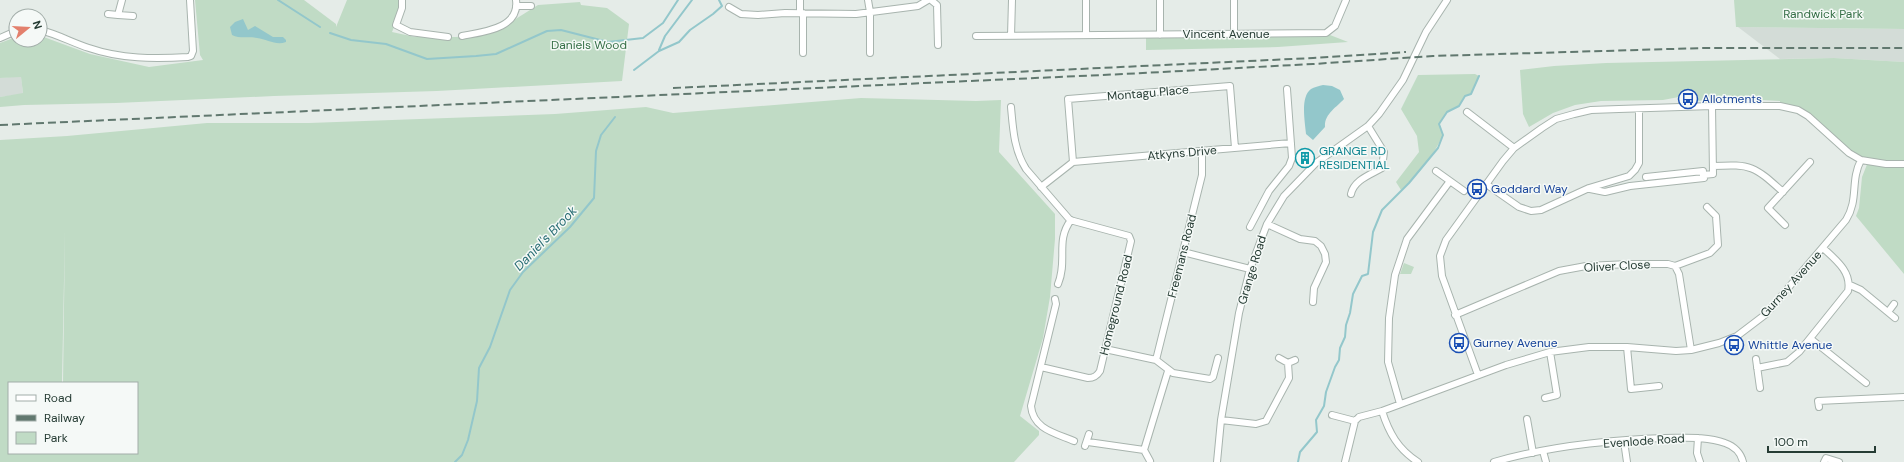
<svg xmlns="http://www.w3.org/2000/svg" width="1904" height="462" font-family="'DM Sans',sans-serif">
<rect width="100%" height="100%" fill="#e5ece8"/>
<path fill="#d3dcd7" d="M1738 27 1904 29V62L1834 58 1780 59Z
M21 76 23 94 0 97V78Z"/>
<path fill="#c0dbc5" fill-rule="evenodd" d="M195 0H304L336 24V27L347 0H402V8L392 32 415 37H456L493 33 538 5 580 2 581 5 607 8 629 24 622 81 437 91 274 96 116 103 24 105 0 107V97L23 93 21 77 0 78V43L16 37V40H40L41 36 90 54 149 67 203 60 200 55Z
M1734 0H1904V29L1736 27Z
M1330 35 1348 42 1278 47 1146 50V38Z
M1834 58 1904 62V274L1856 216 1859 208 1862 177 1868 162 1861 160 1808 116 1780 106V101L1727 98 1697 101 1684 96 1663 100 1601 101 1575 105 1553 113 1529 127 1523 114 1520 70 1554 66 1606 63Z
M1475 74 1479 76 1471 94 1465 96 1459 106 1447 112 1439 124 1443 135C1434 155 1418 176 1401 190L1396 182 1419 152 1417 136 1401 109 1418 75Z
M861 98 976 101 1001 100 999 152 1055 214V239L1050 297 1043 338 1020 416 1039 431V435L1014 462H0V140L67 136 207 123H309L555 114 646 107 673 113ZM65 230 63 383H137V453H9V383H62Z
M1702 173V177L1646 183V178Z
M1404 263 1414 267 1411 274H1400Z"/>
<path fill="#93c7cb" d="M243 19 248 30 255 26 273 37H283L286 40V42C276 46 267 39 257 38 248 36 240 39 232 35L230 27 235 22Z
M1323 85 1332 86 1340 90 1344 99C1337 107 1324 114 1325 127L1313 140 1306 134C1305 122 1300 97 1311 89 1314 87 1319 86 1323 85Z"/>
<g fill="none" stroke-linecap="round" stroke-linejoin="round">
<path stroke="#93c7cb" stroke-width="2" d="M278 0 320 27
M330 33 351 40 386 44 427 59 476 56 496 54 547 31 561 30 608 42 643 38 663 23 678 0
M659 50 665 36 692 0
M634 70 659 51 679 42 690 30 713 14 722 6 719 0
M455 462 462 455 468 440 477 401 479 368 490 347 510 290 523 272 570 227 594 198 596 151 601 135 615 117
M1298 462 1300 452 1317 432 1316 420 1324 406 1326 392 1335 367 1339 360 1340 348 1345 337 1346 325 1350 313 1353 294 1362 276 1368 274 1373 232 1382 210 1409 183 1438 148 1443 135 1439 124 1447 112 1459 106 1465 96 1471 94 1479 76"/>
<g stroke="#a8b4ae" stroke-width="8">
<path id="street" d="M122 0 118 15 133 16
M402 0V8L396 25 410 32 448 37
M800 0V13
M868 0 870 12V53
M931 0 937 5 938 45
M516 6H531
M729 7 741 14 758 15 785 13 856 14 918 6 928 0
M803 13V53
M108 14 118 15
M40 30C57 34 73 43 89 48 121 59 154 59 188 57L191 56 193 51 190 0
M1086 35V0
M1160 35V0
M1234 35V0
M462 36C482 32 520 29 516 0
M976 36 1326 33 1335 26 1346 0
M1011 36 1012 0
M0 38 16 31
M1011 107C1013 129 1014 150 1026 169L1070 220 1129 236 1131 241 1100 371C1097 376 1094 378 1088 378L1041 367
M1467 112 1514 148
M1073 162 1068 99 1230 86 1235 148
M1073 162 1291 143
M1713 166C1752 164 1754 166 1783 192
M1436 171 1464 191
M1646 177 1703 171V175L1713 174 1712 106
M1486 184 1519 207 1531 211 1541 210 1589 188 1629 176 1635 170 1639 163V109
M1041 187 1073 162
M1590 189 1605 192 1630 186 1704 178 1703 175
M1351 194C1354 180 1370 175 1382 168L1384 152 1368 126
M1267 224 1300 239 1315 241 1321 246 1325 254 1326 262 1314 288 1313 302
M1785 225 1768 208 1810 162
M1250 227 1269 191 1289 166 1292 158 1287 89
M1183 252 1250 269
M1675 266 1710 253 1718 245 1716 216 1707 207
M1675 266 1679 274 1691 350
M1058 284C1068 260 1055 241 1071 220
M1850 285 1861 290 1895 318
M1055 299 1056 304 1031 406C1033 429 1055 433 1074 441
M1888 312 1894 304
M1455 315 1559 271 1586 266 1629 264H1668L1675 266
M1811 339 1866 383
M1627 347 1631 389 1659 386
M1105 349 1156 360 1173 373 1210 379 1213 377 1218 358
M1279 358 1288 363 1295 360
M1756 359 1760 388
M1156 360 1202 175V151
M1757 368 1787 362 1799 352 1848 291C1852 272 1836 260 1823 248
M1478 375 1442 276 1440 256 1446 240 1503 161 1514 148 1542 128 1556 119 1574 114 1591 110 1619 109 1712 106H1780L1798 110 1808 116 1849 153 1861 160 1886 164H1904
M1545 398 1557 395 1550 352
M1400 404 1388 362 1389 318 1395 275 1407 239 1450 181
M1819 407 1818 401 1904 397
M1382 411C1389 433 1398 449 1418 462
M1332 415 1355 421 1359 417 1382 411 1506 365 1550 352 1589 347H1627L1676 351 1691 350 1719 343 1737 336 1766 314 1846 220C1859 199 1850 181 1861 160
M1527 419 1533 453
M1221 420 1256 424 1266 421 1289 378 1288 363
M1698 438 1697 453 1700 462
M1624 441 1627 462
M1088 442 1144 450 1150 461
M1085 446 1089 434
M1144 450 1168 371
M1543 451 1546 462
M1217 462 1221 420 1239 313 1250 269 1267 224 1284 196 1316 163 1368 126 1379 114 1403 80 1426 32 1447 0
M1345 462 1355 421
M1494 462C1549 446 1608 440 1665 438 1684 438 1707 436 1725 443 1734 446 1741 453 1743 462
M1824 462 1826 458 1839 462"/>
</g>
<use href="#street" stroke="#fff" stroke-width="6"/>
<path stroke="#61786f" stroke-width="2" stroke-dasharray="8 4" stroke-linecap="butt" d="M673 88 1313 58 1406 52
M0 125 1124 74 1313 64 1433 56 1704 48H1904"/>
</g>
<defs>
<g id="bus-ring" transform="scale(1)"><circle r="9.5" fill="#f5f9f7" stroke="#1a4fb4" stroke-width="1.5"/><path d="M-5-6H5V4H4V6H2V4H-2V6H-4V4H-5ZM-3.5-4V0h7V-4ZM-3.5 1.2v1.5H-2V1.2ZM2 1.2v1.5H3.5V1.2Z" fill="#1a4fb4"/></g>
<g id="building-ring" transform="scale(1)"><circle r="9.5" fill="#f5f9f7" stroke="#0f9aa8" stroke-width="1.5"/><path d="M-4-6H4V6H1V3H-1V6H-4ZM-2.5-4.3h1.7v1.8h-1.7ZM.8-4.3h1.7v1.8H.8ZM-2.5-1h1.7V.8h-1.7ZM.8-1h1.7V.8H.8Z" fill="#0f9aa8"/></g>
</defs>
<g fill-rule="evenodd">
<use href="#bus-ring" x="1688" y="99"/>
<use href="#building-ring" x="1305" y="158"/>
<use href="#bus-ring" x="1477" y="189"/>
<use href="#bus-ring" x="1459" y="343"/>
<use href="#bus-ring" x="1734" y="345"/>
</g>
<g text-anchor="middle" stroke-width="3" stroke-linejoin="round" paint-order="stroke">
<g font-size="12" fill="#356f46" stroke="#f5f9f7">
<text x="1823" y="18">Randwick Park</text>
<text x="589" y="49">Daniels Wood</text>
</g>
<g font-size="12" fill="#263c34" stroke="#f5f9f7">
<text x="1226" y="38">Vincent Avenue</text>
<text transform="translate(1148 93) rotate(-5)" y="4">Montagu Place</text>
<text transform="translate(1182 153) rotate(-5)" y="4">Atkyns Drive</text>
<text transform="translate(1182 256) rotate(-76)" y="4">Freemans Road</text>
<text transform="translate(1617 266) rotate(-3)" y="4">Oliver Close</text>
<text transform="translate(1252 270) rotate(-73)" y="4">Grange Road</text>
<text transform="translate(1791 284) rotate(-48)" y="4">Gurney Avenue</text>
<text transform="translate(1116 305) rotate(-76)" y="4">Homeground Road</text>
<text transform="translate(1644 441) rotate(-4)" y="4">Evenlode Road</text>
</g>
<g font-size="12" fill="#164399" stroke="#f5f9f7" text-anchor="start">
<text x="1702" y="103">Allotments</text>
<text x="1491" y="193">Goddard Way</text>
<text x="1473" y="347">Gurney Avenue</text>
<text x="1748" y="349">Whittle Avenue</text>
</g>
<g font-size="12" fill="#0d838f" stroke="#f5f9f7" text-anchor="start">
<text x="1319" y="155">GRANGE RD<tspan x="1319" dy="14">RESIDENTIAL</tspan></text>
</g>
<g font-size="13" font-style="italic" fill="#266c72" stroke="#f5f9f7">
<text transform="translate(545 238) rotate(-46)" y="5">Daniel's Brook</text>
</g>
</g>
<rect x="8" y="382" width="130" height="72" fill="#f5f9f7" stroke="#a2ada9"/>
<rect x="16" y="395" width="20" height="6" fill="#ffffff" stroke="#a2ada9"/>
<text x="44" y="402" font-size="12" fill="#263c34">Road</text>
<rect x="16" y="415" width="20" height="6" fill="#61786f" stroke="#a2ada9"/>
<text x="44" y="422" font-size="12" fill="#263c34">Railway</text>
<rect x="16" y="432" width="20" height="12" fill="#c0dbc5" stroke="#a2ada9"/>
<text x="44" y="442" font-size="12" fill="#263c34">Park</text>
<g transform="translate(28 28) rotate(72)"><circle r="19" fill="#f5f9f7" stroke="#a2ada9"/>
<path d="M0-3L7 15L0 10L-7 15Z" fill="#e3806d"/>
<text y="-6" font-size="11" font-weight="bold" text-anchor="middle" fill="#263c34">N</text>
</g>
<path d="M1768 446v6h107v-6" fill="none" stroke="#263c34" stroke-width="2"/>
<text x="1774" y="446" font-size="12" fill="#263c34" stroke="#f5f9f7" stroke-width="3" paint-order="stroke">100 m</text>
</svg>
